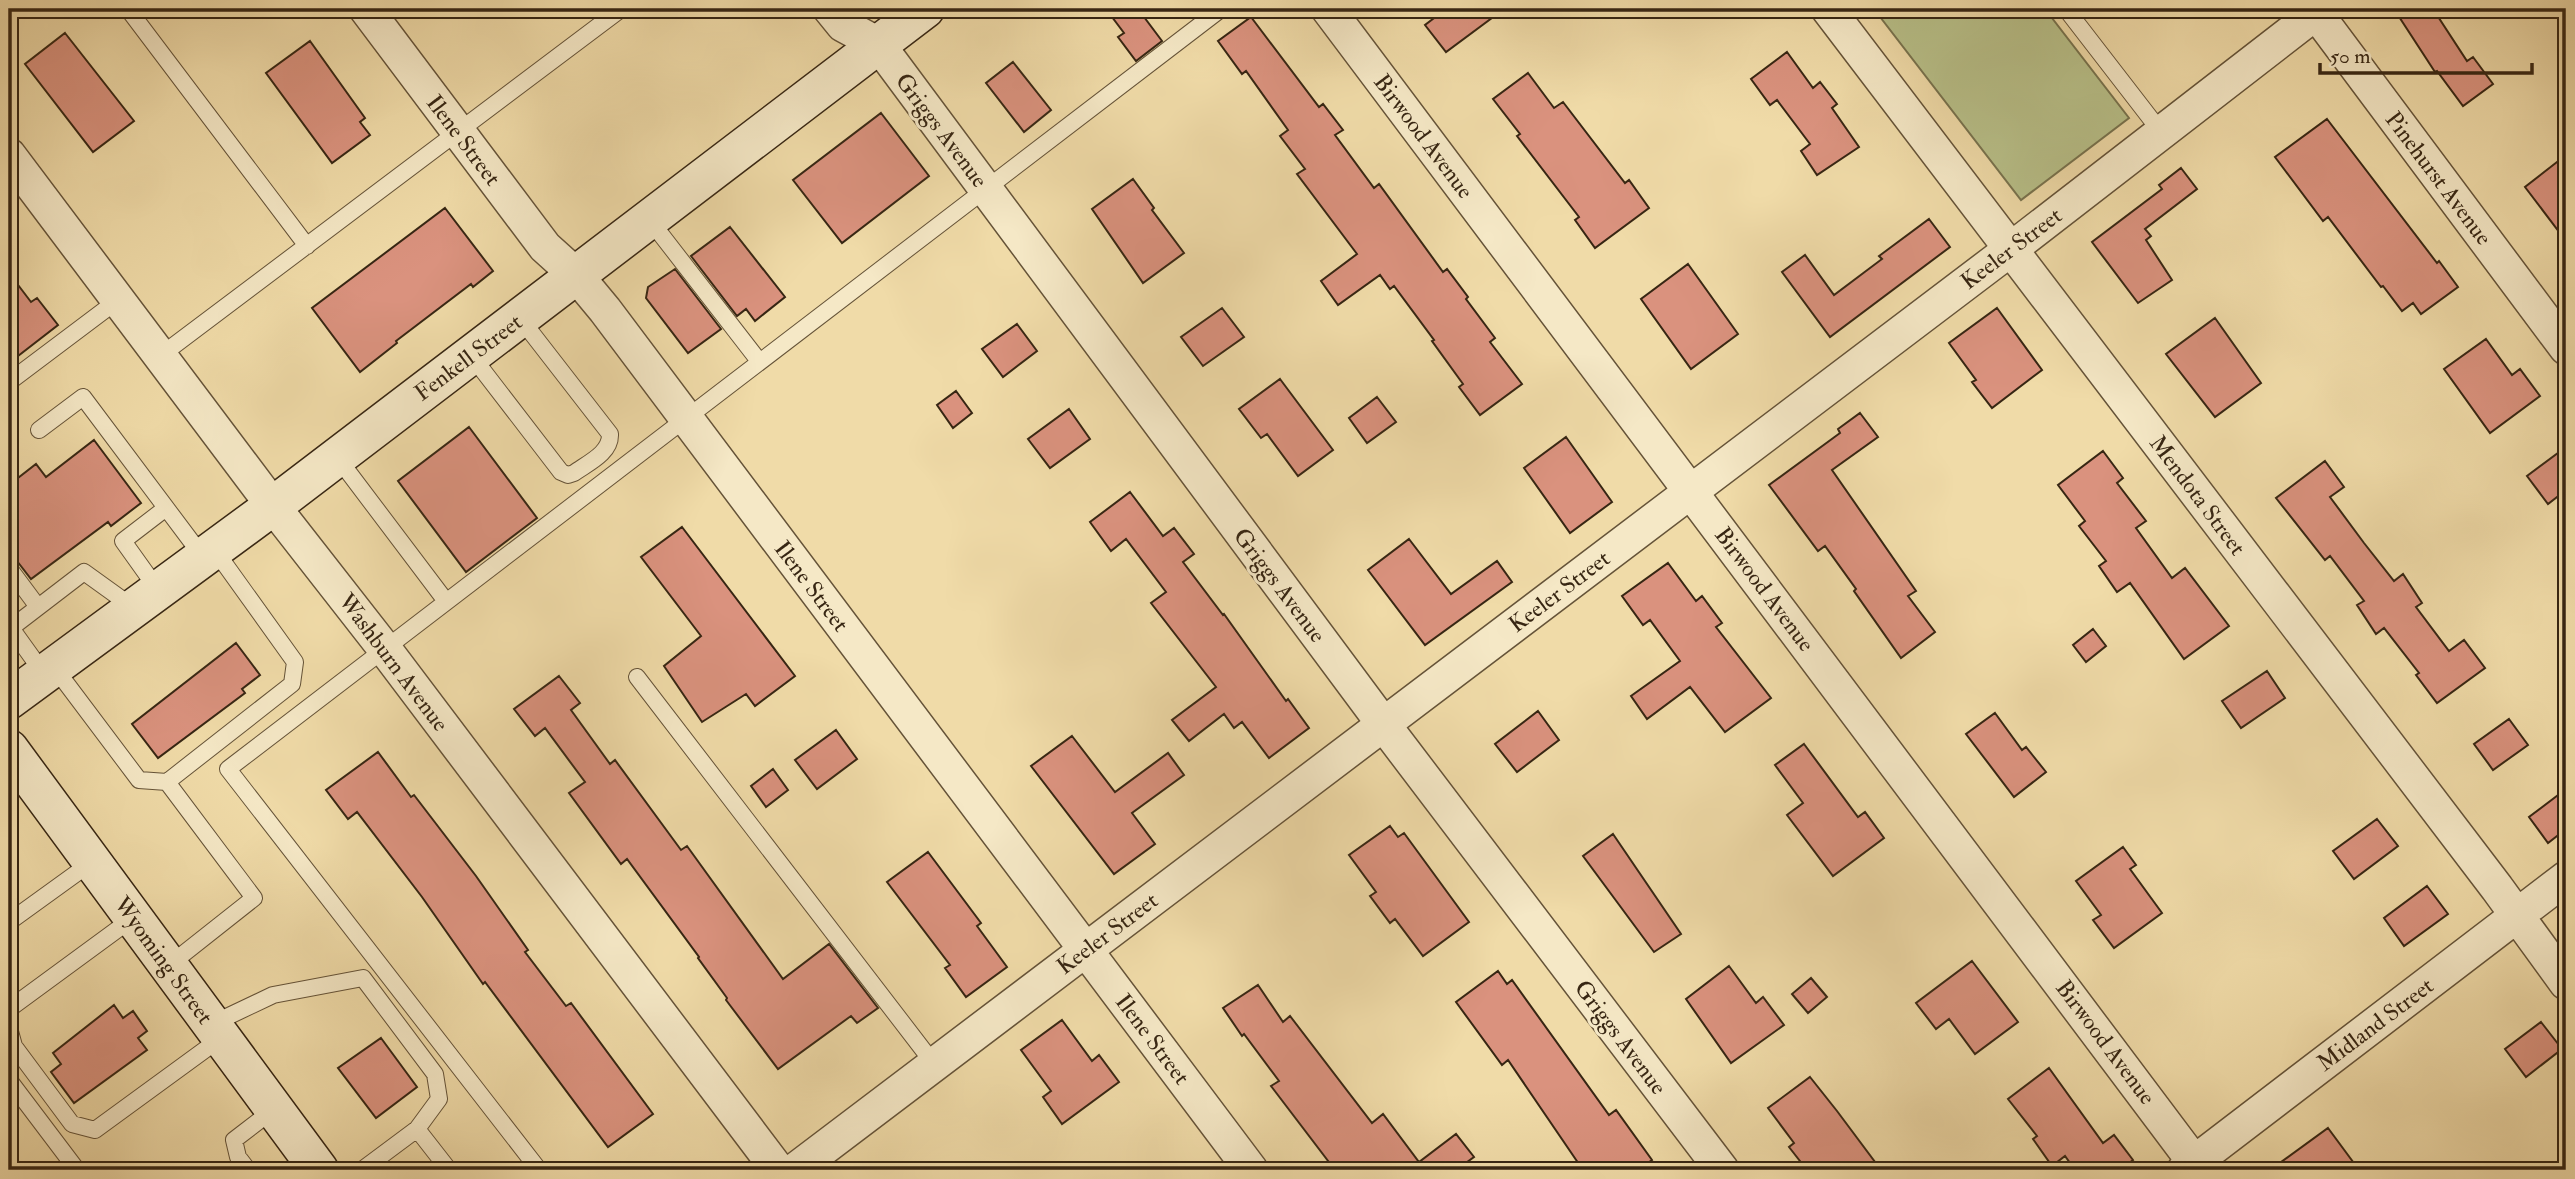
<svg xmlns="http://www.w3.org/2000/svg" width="2575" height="1179" font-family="'IM FELL Double Pica',serif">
<rect width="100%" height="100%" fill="#f0dba8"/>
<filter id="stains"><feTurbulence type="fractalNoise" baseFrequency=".00286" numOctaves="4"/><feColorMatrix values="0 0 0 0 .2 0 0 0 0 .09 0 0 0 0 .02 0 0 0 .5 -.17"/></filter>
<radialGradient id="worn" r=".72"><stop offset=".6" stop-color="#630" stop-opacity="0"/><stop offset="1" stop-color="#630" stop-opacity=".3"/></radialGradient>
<path fill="#b8c089" stroke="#78734e" stroke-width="2" d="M1874 9H2045L2129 118 2021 200Z"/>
<path fill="#da927e" stroke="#372613" stroke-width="2" d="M1106 9H1138L1162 41 1136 61 1118 37 1124 33Z
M1446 9H1504L1446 52 1425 25Z
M2394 9H2433L2467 61 2473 57 2493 84 2463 106 2437 71 2435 72Z
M1251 17 1319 107 1323 104 1343 130 1335 135 1374 188 1379 184 1443 272 1447 269 1468 297 1466 299 1495 338 1490 342 1522 384 1480 415 1459 387 1463 384 1432 341 1434 340 1394 286 1390 289 1380 275 1338 305 1321 281 1357 254 1297 174 1305 169 1280 136 1288 130 1246 71 1242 74 1218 41Z
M65 33 134 121 93 152 25 64Z
M310 41 365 118 360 122 370 135 332 163 266 73Z
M1787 52 1813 88 1820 82 1837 104 1832 108 1859 147 1817 175 1801 151 1810 144 1777 100 1770 105 1751 79Z
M1013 62 1051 110 1024 132 986 83Z
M1528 73 1554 108 1563 102 1625 183 1629 180 1649 208 1595 248 1575 220 1579 217 1517 136 1520 134 1493 99Z
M881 113 929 176 842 243 793 180Z
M2327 119 2437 263 2439 261 2458 287 2421 314 2413 303 2402 311 2383 286 2381 287 2328 217 2323 221 2275 157Z
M2566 155V241L2525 187Z
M2181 168 2197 189 2145 229 2151 236 2146 240 2172 280 2138 303 2092 242 2162 189 2159 185Z
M1133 179 1154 208 1152 210 1184 253 1143 283 1092 209Z
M445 208 493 271 473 287 471 284 396 341 397 343 360 372 312 308Z
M1929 219 1950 247 1830 337 1782 272 1805 255 1834 295 1882 259 1879 256Z
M730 227 785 297 755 321 746 309 737 316 691 256Z
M1688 264 1738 334 1691 369 1641 299Z
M675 269 721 329 688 353 646 298 648 287Z
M9 273 31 302 37 298 58 325 9 363Z
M1222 308 1244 337 1203 366 1181 337Z
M1997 308 2042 370 1992 408 1972 382 1976 380 1949 343Z
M2215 318 2261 383 2215 417 2166 354Z
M1017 324 1037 351 1003 377 982 349Z
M2486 339 2512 375 2520 369 2540 396 2490 433 2444 369Z
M1280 379 1333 450 1298 476 1267 434 1261 438 1239 409Z
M956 391 972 413 953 428 937 405Z
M1377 397 1396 422 1367 443 1349 418Z
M1069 409 1090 439 1050 468 1028 439Z
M1860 413 1878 437 1832 470 1916 591 1908 596 1935 632 1901 658 1854 591 1856 589 1825 546 1818 551 1769 485 1840 433 1838 429Z
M469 427 537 518 466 572 398 481Z
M1566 437 1612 502 1570 533 1524 468Z
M94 440 141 503 111 526 108 522 31 579 17 561 9 558V485L36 464 46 477Z
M2566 447V490L2548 504 2527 476Z
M2103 451 2123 478 2117 483 2146 521 2136 528 2172 578 2185 568 2229 626 2184 659 2130 583 2117 592 2099 566 2106 561 2079 526 2085 521 2058 485Z
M2325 461 2344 487 2330 497 2364 543 2394 581 2403 574 2422 603 2416 607 2449 651 2464 640 2485 668 2437 703 2416 675 2419 673 2384 628 2376 634 2357 605 2364 601 2330 556 2325 560 2276 498Z
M1130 492 1163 536 1174 528 1194 554 1183 562 1223 615 1224 614 1286 701 1288 699 1309 728 1269 758 1242 722 1234 728 1224 714 1189 741 1172 720 1216 687 1151 603 1166 592 1126 539 1111 551 1090 522Z
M682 527 795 676 755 706 746 694 702 722 664 666 701 636 641 557Z
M1409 539 1451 594 1497 561 1512 582 1425 645 1368 570Z
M1668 563 1696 601 1702 596 1722 623 1716 627 1771 698 1725 732 1690 687 1647 719 1631 696 1680 661 1650 620 1643 625 1622 596Z
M2093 629 2106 646 2086 662 2073 645Z
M236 643 260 675 242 689 245 693 158 758 132 724Z
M2267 671 2285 698 2241 728 2222 701Z
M559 676 580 703 571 710 610 764 615 760 681 850 687 846 783 979 829 944 878 1008 857 1023 851 1016 778 1069 726 1000 727 998 698 958 699 957 627 859 621 864 569 793 585 782 545 728 535 736 514 709Z
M1538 711 1559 740 1517 772 1495 744Z
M1995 713 2022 750 2026 747 2046 772 2014 797 1966 734Z
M2509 719 2528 745 2493 770 2474 744Z
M836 730 857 759 817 789 795 760Z
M1072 736 1115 792 1168 753 1184 775 1132 813 1155 844 1114 874 1031 766Z
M1804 744 1858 817 1865 812 1884 838 1833 876 1787 815 1803 803 1775 765Z
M378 752 411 797 414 795 476 876 528 950 525 952 566 1006 571 1003 653 1114 608 1147 485 982 483 984 422 897 357 812 348 819 326 790Z
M773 769 788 790 766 807 751 786Z
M2566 789V829L2548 843 2529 817Z
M2377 819 2398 846 2354 879 2333 851Z
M1390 826 1398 837 1404 833 1469 922 1423 956 1395 919 1390 923 1370 896 1376 892 1349 855Z
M1613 834 1681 934 1654 952 1583 856Z
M2123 847 2136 865 2130 869 2162 913 2114 948 2093 920 2101 915 2076 881Z
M928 852 981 923 977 926 1007 967 966 997 945 968 950 965 887 882Z
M2427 886 2448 914 2404 946 2384 918Z
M1972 961 2018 1022 1975 1054 1949 1019 1936 1029 1916 1003Z
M1729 966 1756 1003 1763 997 1784 1025 1731 1063 1686 999Z
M1498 971 1507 984 1512 980 1609 1115 1616 1110 1652 1160 1638 1170H1583L1508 1060 1502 1065 1456 1002Z
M1811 978 1827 997 1808 1013 1792 994Z
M1258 985 1283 1022 1290 1016 1372 1123 1383 1114 1419 1162 1456 1134 1474 1157 1456 1170H1335L1271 1086 1279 1081 1244 1034 1242 1036 1223 1008Z
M114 1005 123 1018 133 1011 147 1031 138 1038 147 1050 74 1103 51 1072 61 1064 53 1053Z
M1062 1020 1092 1061 1099 1055 1119 1082 1062 1124 1043 1097 1051 1091 1021 1050Z
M2541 1022 2562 1049 2526 1077 2505 1049Z
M381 1038 417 1087 376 1118 338 1068Z
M2049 1068 2103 1143 2114 1135 2133 1160 2120 1170H2075L2065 1156 2052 1166 2033 1139 2037 1136 2008 1099Z
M1810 1077 1837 1111 1881 1170H1807L1789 1147 1794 1143 1768 1108Z
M2328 1128 2359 1170H2270Z"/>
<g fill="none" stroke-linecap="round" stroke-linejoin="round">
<g stroke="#655338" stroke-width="18">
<path id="lane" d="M128 9 307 246
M2066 9 2161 132
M649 219 759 361
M471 355 561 472 568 475 574 473C588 463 611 453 610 434L520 318
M160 356 621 9
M9 382 118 300
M39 430 83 397 203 557
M337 457 445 600
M9 568 38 607
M158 590 123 541 166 508
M54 667 139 780 167 782 292 684 295 662 214 549
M44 674 11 628 84 572 134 608
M637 677 934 1064
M167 782 254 898 168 966
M9 922 92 862
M9 1009 133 918
M212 1024 273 995 363 978 435 1074 439 1099 417 1129 362 1170
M9 1028 14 1046 72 1124 95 1130 221 1038
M9 1080 77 1170
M417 1129 449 1170
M248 1170 238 1157 234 1140 273 1110
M539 1170 228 769 1221 9"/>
</g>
<g stroke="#655338" stroke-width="36">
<path id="street" d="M366 9 545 247 576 275 605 310 1251 1170
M830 9 843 25 878 44 1384 725 1722 1170
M1328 9 2200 1170
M1828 9 2497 888 2566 983
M2313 9 2566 348
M9 155 273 506 384 648 778 1170
M795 1170 2011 249 2321 9
M2184 1170 2566 878"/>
</g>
<g stroke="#372613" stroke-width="41">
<path id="secondary" d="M9 700 273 506 925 9
M9 749 319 1170"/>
</g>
<use href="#lane" stroke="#f5e8c6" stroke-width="16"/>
<use href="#street" stroke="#f5e8c6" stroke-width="33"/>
<use href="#secondary" stroke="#f5e8c6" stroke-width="38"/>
</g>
<g text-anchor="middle" stroke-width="6" stroke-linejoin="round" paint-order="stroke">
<g font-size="23" fill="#372613" stroke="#f5e8c6">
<text transform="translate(942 130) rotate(53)" y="8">Griggs Avenue</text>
<text transform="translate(1424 136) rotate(53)" y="8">Birwood Avenue</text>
<text transform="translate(464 140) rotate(53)" y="8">Ilene Street</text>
<text transform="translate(2439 178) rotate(53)" y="8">Pinehurst Avenue</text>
<text transform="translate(2011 248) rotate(-37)" y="8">Keeler Street</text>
<text transform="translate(468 357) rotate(-37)" y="8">Fenkell Street</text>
<text transform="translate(2198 495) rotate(53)" y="8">Mendota Street</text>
<text transform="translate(1280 585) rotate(53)" y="8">Griggs Avenue</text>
<text transform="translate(812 586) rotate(53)" y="8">Ilene Street</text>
<text transform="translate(1765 589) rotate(53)" y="8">Birwood Avenue</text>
<text transform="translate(1559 591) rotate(-37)" y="8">Keeler Street</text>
<text transform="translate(394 662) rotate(53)" y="8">Washburn Avenue</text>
<text transform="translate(1107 933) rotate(-37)" y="8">Keeler Street</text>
<text transform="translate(164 960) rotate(54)" y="8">Wyoming Street</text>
<text transform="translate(2375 1024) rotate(-37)" y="8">Midland Street</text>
<text transform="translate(1621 1037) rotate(53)" y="8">Griggs Avenue</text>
<text transform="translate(1153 1039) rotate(53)" y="8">Ilene Street</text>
<text transform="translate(2106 1042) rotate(53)" y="8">Birwood Avenue</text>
</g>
</g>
<rect width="2575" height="1179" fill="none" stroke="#f0dba8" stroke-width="35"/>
<rect x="10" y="10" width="2554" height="1158" fill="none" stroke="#372613" stroke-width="3.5"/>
<rect x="18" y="18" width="2540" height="1144" fill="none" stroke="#372613" stroke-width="2"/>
<path d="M2320 63v10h212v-10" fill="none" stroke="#372613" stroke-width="3.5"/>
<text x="2330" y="63" font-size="21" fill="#372613" stroke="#f5e8c6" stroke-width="5" paint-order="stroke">50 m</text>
<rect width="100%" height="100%" filter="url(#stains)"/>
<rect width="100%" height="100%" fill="url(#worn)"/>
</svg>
